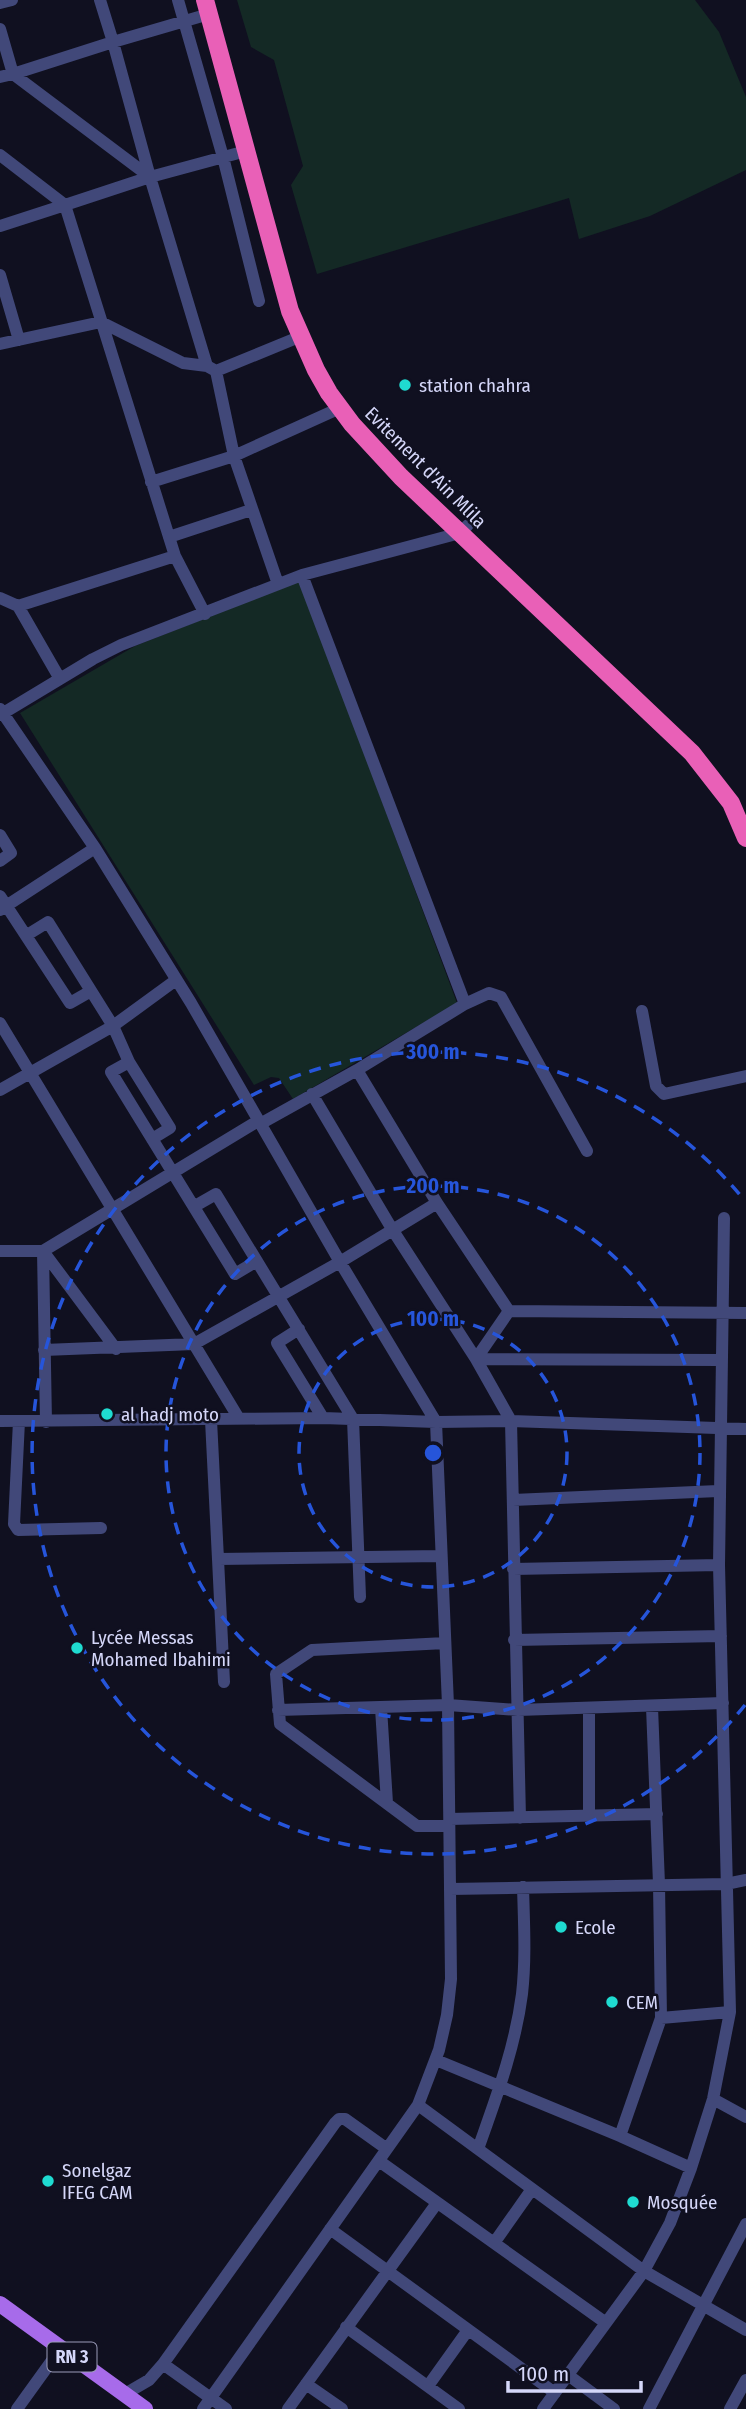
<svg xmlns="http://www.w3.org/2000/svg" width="746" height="2409" font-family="'Fira Sans Condensed',sans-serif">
<rect width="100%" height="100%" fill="#101020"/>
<path fill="#142925" d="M237 0H695L719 32 746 97V170L650 216 579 239 569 198 317 274 291 185 303 166 274 60 251 47Z
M300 581 457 1003 293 1099 279 1078 271 1077 254 1085 20 713 135 646Z"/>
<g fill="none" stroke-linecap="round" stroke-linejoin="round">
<path stroke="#414879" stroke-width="12" d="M100 0 113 42 209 14
M178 0 223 157 259 301
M0 3 12 0
M0 29 13 74 113 42 150 177
M0 77 13 74 150 177
M0 155 65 205 0 226
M150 177 65 205 175 556 205 614
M0 275 19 340
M0 344 101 322 183 363 207 366 216 371 299 337
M207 366 150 177 246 151
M216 371 234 456 278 584
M151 482 234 456 340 408
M169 537 251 510
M302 575 465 1004
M0 598 18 606
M60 679 18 606 175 556
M0 709 95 848 191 1003 340 1262 436 1422 448 1705 451 1979 447 2015 439 2050 418 2105 203 2409
M0 715 93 659 121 645 302 575 460 533 468 525
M0 835 11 853 0 861
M0 896 70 1003 91 991
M0 910 95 848
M27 935 48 922 113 1026 129 1062 170 1128 152 1139
M642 1011 656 1086 664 1094 746 1076
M0 1023 238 1417
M129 1062 111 1072 235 1274 257 1261
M357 1070 437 1203 509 1311 476 1359 721 1360
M0 1090 113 1026 176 980
M312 1094 392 1229 476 1359 511 1421 520 1818
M260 1124 357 1070 465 1004 489 993 501 997 587 1151
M195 1206 216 1194 353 1419 360 1597
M0 1251H43L46 1422
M509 1311 746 1313
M299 1329 277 1343 323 1418
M116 1349 43 1251 258 1121
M44 1350 194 1344 340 1262 437 1203
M211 1420 218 1559
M0 1421 323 1418 436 1422 511 1421 746 1429
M19 1421 14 1524 18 1530 101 1528
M513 1500 718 1491
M513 1569 719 1565
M514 1640 721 1636
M445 1643 312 1650 276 1674 280 1724 417 1826H449
M224 1682 218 1559 441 1556
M652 1707 659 1884 661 2018
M381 1708 387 1803
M278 1710 448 1705 518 1710 723 1703
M589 1816V1708
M450 1819 657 1814
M450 1889 726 1884 746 1880
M436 2060 620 2136 691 2168
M713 2099 746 2117
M418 2105 644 2271 746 2330
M620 2136 661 2018 730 2012
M478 2149C496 2098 515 2048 522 1994 526 1959 524 1923 523 1887
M379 2161 606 2323
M330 2229 555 2393
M494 2243 532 2189
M346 2327 459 2409
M163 2364 226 2409
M568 2375 614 2409
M306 2384 342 2409
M428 2386 468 2330
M125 2394 149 2380 163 2364 335 2123 339 2119H345L387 2149
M17 2409 61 2348
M288 2409 437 2203
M543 2409 644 2271 670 2223 691 2168 713 2099 730 2012 719 1565 724 1218
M649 2409 746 2224
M730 2409 746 2380"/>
<path stroke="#a76bea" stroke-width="16" d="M0 2304 145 2409"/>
<path stroke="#e960b7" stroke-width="18" d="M205 0 290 311 316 370 329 393 352 424 401 477 692 753 731 803 746 838"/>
</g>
<g fill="none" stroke="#2655da" stroke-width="3.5" stroke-dasharray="12 9">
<circle cx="433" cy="1453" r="134"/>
<circle cx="433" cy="1453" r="267"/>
<path d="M745 1705A401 401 0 1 1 745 1201"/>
</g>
<g fill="#1fdbd1" stroke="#101020" stroke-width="2.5">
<circle cx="405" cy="385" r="7"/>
<circle cx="107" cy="1414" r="7"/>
<circle cx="77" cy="1648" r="7"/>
<circle cx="561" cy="1927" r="7"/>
<circle cx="612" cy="2002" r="7"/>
<circle cx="48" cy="2181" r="7"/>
<circle cx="633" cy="2202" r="7"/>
</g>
<g text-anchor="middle" stroke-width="5" stroke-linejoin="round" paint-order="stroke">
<rect fill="#101020" stroke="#9a9bb8" stroke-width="2" x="47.5" y="2342.5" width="49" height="29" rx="5"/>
<g font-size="18" font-weight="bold" fill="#d5d7f9">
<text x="72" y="2363">RN 3</text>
</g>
<g font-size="19" fill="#d5d7f9" stroke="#101020" text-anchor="start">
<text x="419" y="392">station chahra</text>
<text x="121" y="1421">al hadj moto</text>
<text x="91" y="1644">Lycée Messas<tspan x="91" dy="22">Mohamed Ibahimi</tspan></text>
<text x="575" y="1934">Ecole</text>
<text x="626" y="2009">CEM</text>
<text x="62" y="2177">Sonelgaz<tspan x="62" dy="22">IFEG CAM</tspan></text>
<text x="647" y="2209">Mosquée</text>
</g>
<g font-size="19" fill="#d5d7f9" stroke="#101020">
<text transform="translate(426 467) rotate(45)" y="7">Evitement d'Ain Mlila</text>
</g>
</g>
<circle cx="433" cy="1453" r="10" fill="#2655da" stroke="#101020" stroke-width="3.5"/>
<g font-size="21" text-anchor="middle" font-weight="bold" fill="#2655da" stroke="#101020" stroke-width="5" stroke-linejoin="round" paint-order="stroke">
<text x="433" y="1059">300 m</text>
<text x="433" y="1193">200 m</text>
<text x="433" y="1326">100 m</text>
</g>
<path d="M508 2381v10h133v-10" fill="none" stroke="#d5d7f9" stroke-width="3.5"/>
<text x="518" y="2381" font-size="21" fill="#d5d7f9" stroke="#101020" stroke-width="5" paint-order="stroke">100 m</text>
</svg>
